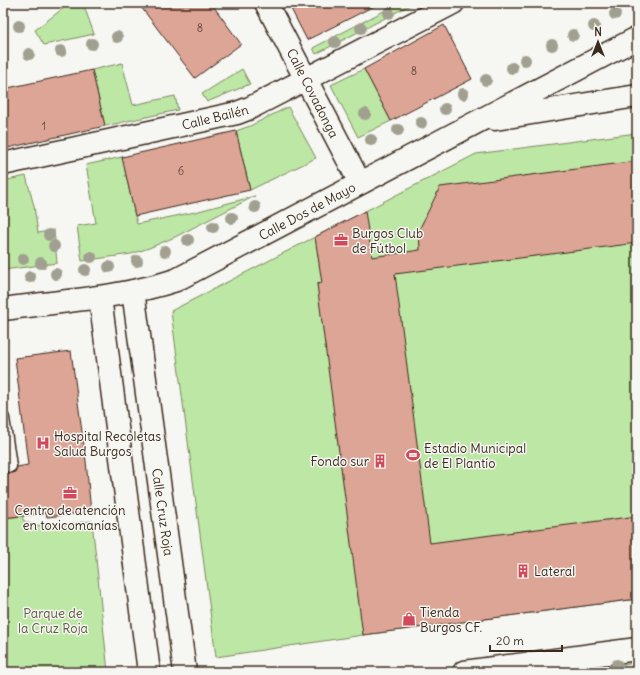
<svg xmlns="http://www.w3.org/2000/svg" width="640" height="675" font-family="Delius,sans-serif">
<rect width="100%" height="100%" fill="#f6f6f2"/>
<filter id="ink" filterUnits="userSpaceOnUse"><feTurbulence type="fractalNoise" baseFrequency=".025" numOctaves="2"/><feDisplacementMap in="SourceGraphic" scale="8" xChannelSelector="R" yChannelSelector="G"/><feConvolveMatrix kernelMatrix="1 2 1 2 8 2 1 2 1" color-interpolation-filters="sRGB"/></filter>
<g filter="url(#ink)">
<path fill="#bde7a4" stroke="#7c8861" d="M70 3H83L94 34 44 45 35 30Z
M399 3H414L316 54 313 48Z
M122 63 133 105 175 96 178 110 105 126 92 70Z
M242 69 250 84 207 102 202 94Z
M364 69 391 121 358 137 331 85Z
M288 107 316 158 250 190 236 131 250 126Z
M637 133V599L363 635 216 657 171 311 476 154Z
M122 157 137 224 195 212 255 196 175 237 149 248 131 254 82 261 77 226 96 223 86 165Z
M26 176 34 206 38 233 54 230 57 263 3 270V181Z
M23 516V520C38 531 73 523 92 521L108 672H3V518Z
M637 657V663L572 672H522Z"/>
<path fill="#dda596" stroke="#3b2a1e" d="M138 3H211L241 44 195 78Z
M288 3H380L307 40Z
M444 25 472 79 391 121 364 69Z
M92 70 105 126 3 149V89Z
M236 131 250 190 135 216 122 157Z
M637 161V243L395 274 430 543 637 516V599L363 635 317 284 322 283 315 237 365 211 372 257 420 250 419 230 440 187Z
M71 351 86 461 91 512 47 517 46 513 3 518V469L7 473H11L15 472 17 467 28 465 15 358Z"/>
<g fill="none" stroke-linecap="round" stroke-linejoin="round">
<g stroke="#3b2a1e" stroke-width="15">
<path id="lane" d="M3 418 10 466"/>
</g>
<g stroke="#3b2a1e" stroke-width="25">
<path id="street" d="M266 3 360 183
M495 119 637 96
M3 164 237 113 250 108 453 3
M133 291 185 672
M100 297 149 672
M3 309C60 301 121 298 176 280L637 38
M464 672 637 649"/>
</g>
<use href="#lane" stroke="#f6f6f2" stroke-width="12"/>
<use href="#street" stroke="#f6f6f2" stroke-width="22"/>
</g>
<g fill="#a1a090">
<circle cx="389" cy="13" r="6"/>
<circle cx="615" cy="14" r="6"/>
<circle cx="19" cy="26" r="6"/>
<circle cx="594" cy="26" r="6"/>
<circle cx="361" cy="28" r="6"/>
<circle cx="573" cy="35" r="6"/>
<circle cx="117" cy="37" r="6"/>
<circle cx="335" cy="42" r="6"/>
<circle cx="92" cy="44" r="6"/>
<circle cx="552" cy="45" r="6"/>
<circle cx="61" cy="51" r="6"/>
<circle cx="29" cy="54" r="6"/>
<circle cx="525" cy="60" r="6"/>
<circle cx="512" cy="68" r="6"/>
<circle cx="486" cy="80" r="6"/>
<circle cx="463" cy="94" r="6"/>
<circle cx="445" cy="109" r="6"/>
<circle cx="365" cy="114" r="6"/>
<circle cx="421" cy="123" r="6"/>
<circle cx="398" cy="130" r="6"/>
<circle cx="371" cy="140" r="6"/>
<circle cx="255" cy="207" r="6"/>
<circle cx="232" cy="218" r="6"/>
<circle cx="213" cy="227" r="6"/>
<circle cx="49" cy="235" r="6"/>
<circle cx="188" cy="240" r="6"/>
<circle cx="54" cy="246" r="6"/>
<circle cx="165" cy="251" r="6"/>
<circle cx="91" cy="257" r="6"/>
<circle cx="23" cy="259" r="6"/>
<circle cx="137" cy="261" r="6"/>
<circle cx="41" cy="263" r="6"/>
<circle cx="109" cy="267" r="6"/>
<circle cx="85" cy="270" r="6"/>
<circle cx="56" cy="274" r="6"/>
<circle cx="30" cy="277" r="6"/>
<circle cx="617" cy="665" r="6"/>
</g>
</g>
<defs>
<g id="office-bare" transform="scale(1.08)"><path d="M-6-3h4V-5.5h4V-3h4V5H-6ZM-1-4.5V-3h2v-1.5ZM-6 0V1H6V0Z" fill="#d1495b" stroke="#f6f6f2" stroke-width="2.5" paint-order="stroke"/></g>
<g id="hospital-bare" transform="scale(1.08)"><path d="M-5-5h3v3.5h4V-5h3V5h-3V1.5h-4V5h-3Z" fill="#d1495b" stroke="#f6f6f2" stroke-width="2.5" paint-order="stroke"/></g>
<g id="stadium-bare" transform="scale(1.08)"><path d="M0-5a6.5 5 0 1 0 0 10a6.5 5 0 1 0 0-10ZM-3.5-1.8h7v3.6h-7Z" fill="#d1495b" stroke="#f6f6f2" stroke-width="2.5" paint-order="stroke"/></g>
<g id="building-bare" transform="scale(1.08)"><path d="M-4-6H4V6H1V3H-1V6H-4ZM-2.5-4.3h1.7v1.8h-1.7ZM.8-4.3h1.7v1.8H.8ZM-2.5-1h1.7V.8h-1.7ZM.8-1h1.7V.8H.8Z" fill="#d1495b" stroke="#f6f6f2" stroke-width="2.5" paint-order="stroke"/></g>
<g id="shop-bare" transform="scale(1.08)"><path d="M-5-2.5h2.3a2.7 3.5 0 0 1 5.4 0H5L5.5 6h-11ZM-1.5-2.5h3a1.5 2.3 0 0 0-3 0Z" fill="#d1495b" stroke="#f6f6f2" stroke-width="2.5" paint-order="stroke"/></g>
</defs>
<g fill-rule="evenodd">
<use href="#office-bare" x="341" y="240"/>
<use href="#hospital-bare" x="43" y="443"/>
<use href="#stadium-bare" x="413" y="455"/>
<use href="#building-bare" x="380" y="461"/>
<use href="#office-bare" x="70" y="493"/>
<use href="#building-bare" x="523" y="571"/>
<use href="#shop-bare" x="409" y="619"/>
</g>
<g text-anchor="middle" stroke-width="3" stroke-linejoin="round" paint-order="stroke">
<g font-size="11" fill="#64493c">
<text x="200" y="32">8</text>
<text x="414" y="75">8</text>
<text x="44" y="130">1</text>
<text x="181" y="175">6</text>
</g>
<g font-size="13" fill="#3b2a1e" stroke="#f6f6f2">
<text transform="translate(313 93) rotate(63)" y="5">Calle Covadonga</text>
<text transform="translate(215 117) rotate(-14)" y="5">Calle Bailén</text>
<text transform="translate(307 211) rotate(-28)" y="5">Calle Dos de Mayo</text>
<text transform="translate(163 512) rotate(82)" y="5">Calle Cruz Roja</text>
</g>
<g font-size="13" fill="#3b2a1e" stroke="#f6f6f2" text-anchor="start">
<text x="352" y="238">Burgos Club<tspan x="352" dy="15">de Fútbol</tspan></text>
<text x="54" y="441">Hospital Recoletas<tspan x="54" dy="15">Salud Burgos</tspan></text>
<text x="424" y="453">Estadio Municipal<tspan x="424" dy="15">de El Plantío</tspan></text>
<text x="369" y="466" text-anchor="end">Fondo sur</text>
<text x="70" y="515" text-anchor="middle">Centro de atención<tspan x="70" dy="15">en toxicomanías</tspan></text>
<text x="534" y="576">Lateral</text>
<text x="420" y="617">Tienda<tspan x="420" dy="15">Burgos CF.</tspan></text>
</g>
<g font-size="13" fill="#5c5940" stroke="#f6f6f2">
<text x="53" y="618">Parque de<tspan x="53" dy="15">la Cruz Roja</tspan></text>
</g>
</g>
<rect width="640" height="675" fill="none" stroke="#f6f6f2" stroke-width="16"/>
<rect x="8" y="8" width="624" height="659" fill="none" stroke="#3b2a1e" stroke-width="1.5" filter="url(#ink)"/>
<g transform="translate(598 42)" stroke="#f6f6f2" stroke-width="3" paint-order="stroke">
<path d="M0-3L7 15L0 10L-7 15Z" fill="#3b2a1e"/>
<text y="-6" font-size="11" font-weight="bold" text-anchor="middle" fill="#3b2a1e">N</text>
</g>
<path d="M490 645v6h72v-6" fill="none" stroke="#3b2a1e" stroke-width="2"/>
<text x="496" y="645" font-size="12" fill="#3b2a1e" stroke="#f6f6f2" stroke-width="3" paint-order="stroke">20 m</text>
</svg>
